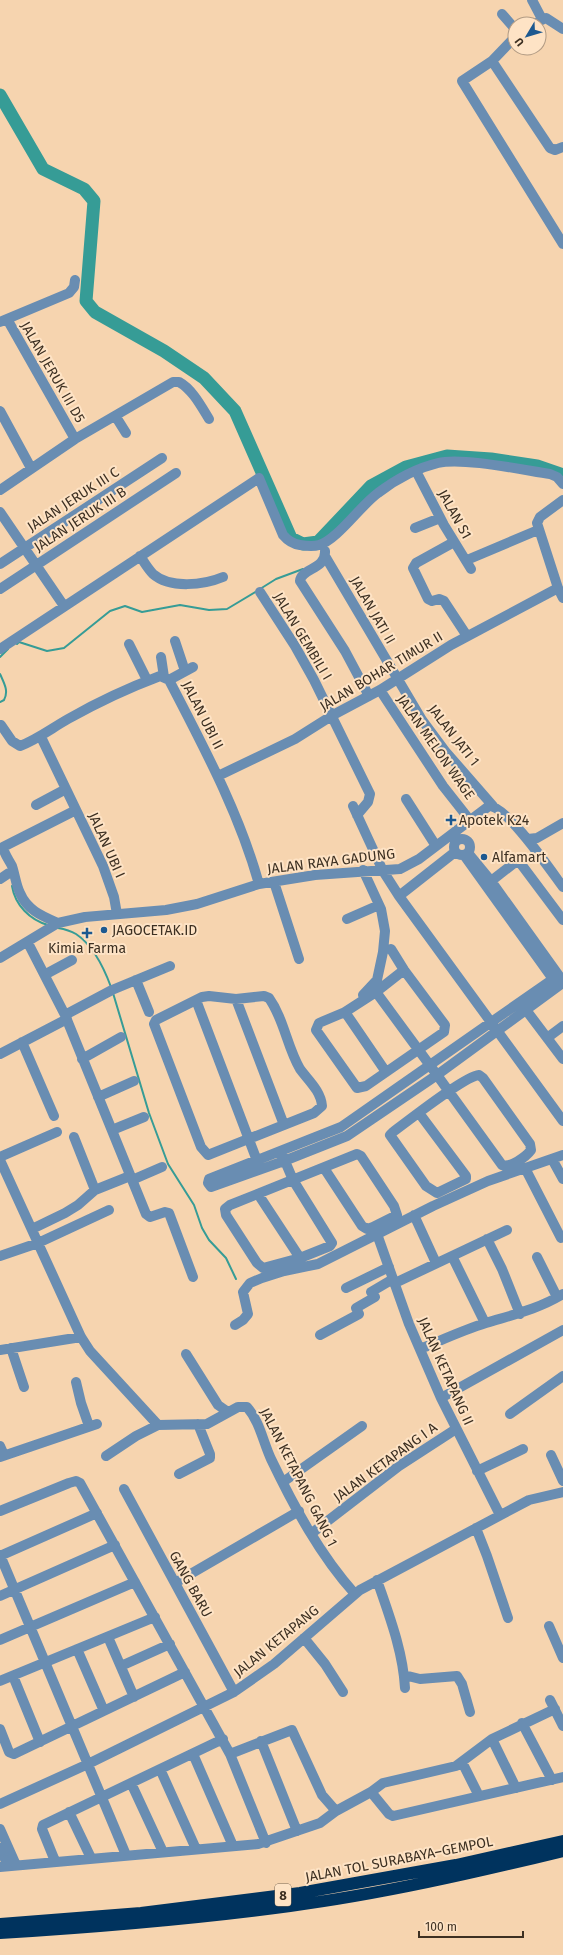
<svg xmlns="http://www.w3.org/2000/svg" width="563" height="1955" font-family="'Fira Sans',sans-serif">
<rect width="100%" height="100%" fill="#f6d4af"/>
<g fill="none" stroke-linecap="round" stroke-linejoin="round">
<path stroke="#369c96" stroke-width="2" d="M260 589 276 579 303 569
M17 644 19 642 47 651 64 648 110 611 125 606 142 612 180 605 209 610 227 609 257 591
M0 657 8 649
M0 674C4 683 9 691 4 700L0 702
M12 886C15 905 30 920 48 925
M58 928C64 929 71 931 76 934 94 946 104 968 111 987
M113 993 149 1113 168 1164 194 1205 202 1228 209 1240 226 1258 236 1279"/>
<path stroke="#369c96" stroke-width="13" d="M0 95 43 169 84 189 94 201 86 301 95 312 164 351 204 378 235 411 291 538 303 544 318 542 371 486 406 467 447 456 491 459 537 466 563 475"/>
<path stroke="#698db2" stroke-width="10" d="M532 0 542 19
M502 14 515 29
M533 24 546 18 563 29
M515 37 492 61 462 81 563 244
M492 61 550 148 555 150 563 147
M7 319 75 439
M0 322 69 293 74 287 75 280
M0 411 31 468
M116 417 126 433
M416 471 444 525 471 569
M0 490 75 439 173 382H179C192 389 201 406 209 419
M563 500 540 517 537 523 558 588 563 598
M0 512 64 606
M415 528 440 518
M454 542 416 563 413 568 428 599 432 601 439 599 444 601 467 636
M325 551C326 570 301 568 300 581L345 651 369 696
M140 556C144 562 148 569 153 574 170 589 204 585 223 577
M325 556 422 720 445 751 493 806
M467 560 538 530
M0 564 162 458
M0 589 176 473
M260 592 295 646 314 680 370 794 368 802 357 815
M175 641 185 671
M129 644 147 680
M0 649 259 478 283 535C288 541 293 544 300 545 306 546 313 547 319 545 337 540 361 505 378 493 395 480 417 468 438 463 462 457 523 470 550 474L557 477 563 484
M161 657 164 677
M169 680 193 667
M380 690 443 786 469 819
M1 725 12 741 20 746C38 739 52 728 68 719 98 702 128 688 160 676L169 680C203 746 239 812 259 884
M41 737 103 866 114 897 117 914
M218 776 295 739 333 715 380 690 451 645 558 588
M406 799 436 846
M36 805 66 789
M353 806 383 871 399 896 563 1121
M454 847a8 8 0 1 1 16 0a8 8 0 1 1-16 0Z
M528 839 537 838 563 823
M464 855 553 979 341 1127 209 1179 208 1183 211 1187 284 1161 347 1136 437 1075 560 985 562 980 491 881 468 853
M363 870 381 909 385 931 383 952 377 980 363 995
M0 879 9 873
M274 882 299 959
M486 885 518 860 563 920
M399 896 455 852
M347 919 379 905
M58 923C42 916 27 910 20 893 16 885 15 875 12 866 9 860 4 854 3 847L76 810
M28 943 65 1015 146 1214 150 1217 165 1212 169 1213 193 1277
M391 949 404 970 445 1025 444 1032 366 1086 357 1088 316 1030 319 1023 345 1012 376 992 404 970
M0 958 58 923 85 917 166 910 197 904 259 884 315 875 400 869 419 859 489 806C507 806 551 871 563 887
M46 974 72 960
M136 980 149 1012
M376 992 437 1075C459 1105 480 1135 502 1165 510 1168 526 1157 531 1150L530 1144 483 1078 479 1075C465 1076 408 1121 393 1132L390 1135 426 1186 437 1193 466 1179V1176L419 1113
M209 996 236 999 264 996 269 998C284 1019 287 1047 300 1069 308 1080 321 1091 322 1106L314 1113 208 1155 201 1147 154 1024 156 1020 202 997Z
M236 999 284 1125
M196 1000 259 1166
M523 1006 563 1059
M345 1012 386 1072
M65 1015 112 990 170 966
M547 1038 563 1026
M22 1042 54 1116
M0 1054 67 1019
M82 1059 121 1037
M98 1097 134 1081
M112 1130 144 1117
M74 1137 95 1190
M282 1154 293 1180 332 1243 330 1246 300 1258 263 1268 257 1263 226 1215 225 1209 230 1205 357 1154 361 1156 394 1206 397 1215 373 1227 367 1229 362 1226 324 1168
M0 1157 57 1132
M552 1159 563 1179
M0 1160 81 1337 90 1351 158 1425
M525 1168 561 1238
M132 1180 162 1167
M258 1194 300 1258
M414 1215 436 1263
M32 1229 65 1213 78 1205 95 1190 130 1176
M377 1234 409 1324 441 1398 500 1515
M487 1239 502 1269 520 1314
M0 1256 38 1243 109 1210
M452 1256 485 1323
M537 1257 557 1297
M395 1283 507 1230
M346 1288 389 1267
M235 1325 243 1320 248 1314 243 1292 250 1283 262 1278 284 1271 318 1264 433 1206 488 1181 563 1155
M320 1335 359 1314 356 1308 375 1297 371 1292 393 1279
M11 1348 24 1387
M420 1349C442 1340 463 1330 486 1323 512 1315 539 1309 563 1294
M0 1350 81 1337
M186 1354 218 1405 228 1412
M76 1382 81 1403 89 1426
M441 1398 563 1330
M510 1414 563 1376
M0 1446 4 1455
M551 1455 563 1481
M106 1456 136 1436 158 1425 207 1424 238 1407H247C260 1422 263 1442 271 1459 294 1507 320 1555 355 1594
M0 1457 97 1424
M477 1471 523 1449
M179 1474 210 1458V1454L198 1424
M283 1482 362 1426
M124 1489 234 1692
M0 1511 69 1483 76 1481 80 1483 230 1754 266 1843
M476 1528 487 1556 508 1618
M312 1533 399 1466 456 1429
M0 1555 126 1855
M0 1556 97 1513
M377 1580C389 1615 403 1651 405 1688
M175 1583 299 1511
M0 1596 115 1545
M549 1626 563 1658
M108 1637 134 1697
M304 1638 325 1664 343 1692
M0 1640 135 1582
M77 1649 104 1711
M121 1666 170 1644
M404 1675 420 1679 457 1676 462 1684 470 1712
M13 1676 40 1742
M0 1681 155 1617
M550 1700 563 1726
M522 1723 552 1780
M0 1729 9 1752 14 1754 185 1672
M492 1739 516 1788
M261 1741 297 1831
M193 1754 233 1846
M462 1762 479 1796
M160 1769 196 1849
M131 1783 163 1852
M371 1792 389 1814 393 1816 563 1777
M0 1804 88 1764 234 1692 274 1664 360 1590 529 1500 563 1492
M336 1811 371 1792 383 1783 456 1766 492 1739 555 1709
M69 1812 91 1858
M0 1829 16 1865
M0 1848 8 1866
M55 1861 42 1829 43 1825 223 1739
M0 1867 258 1844 320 1823 336 1811 322 1795 292 1730 230 1754"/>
<path stroke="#00335e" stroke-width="12" d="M0 1924 141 1913 300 1893 456 1865 563 1841
M0 1933C97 1927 194 1919 290 1906 381 1894 473 1873 563 1851"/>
</g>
<g fill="#1d5990" stroke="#fee3c5" stroke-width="1.5">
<path d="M449 814h4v4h4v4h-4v4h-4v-4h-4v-4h4z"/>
<circle cx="484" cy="857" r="4"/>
<circle cx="104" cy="930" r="4"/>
<path d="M85 927h4v4h4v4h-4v4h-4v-4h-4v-4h4z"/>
</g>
<g text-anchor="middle" stroke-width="4" stroke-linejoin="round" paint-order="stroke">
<rect fill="#fee3c5" stroke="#776653" stroke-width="1" x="275" y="1884" width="16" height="22" rx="3"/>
<g font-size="13" font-weight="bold" fill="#3d3022">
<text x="283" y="1900">8</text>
</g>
<g font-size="14" fill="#3d3022" stroke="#fee3c5">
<text transform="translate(53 372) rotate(60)" y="5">JALAN JERUK III D5</text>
<text transform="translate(73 499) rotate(-33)" y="5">JALAN JERUK III C</text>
<text transform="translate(455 514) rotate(61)" y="5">JALAN S1</text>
<text transform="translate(80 519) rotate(-33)" y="5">JALAN JERUK III B</text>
<text transform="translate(373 610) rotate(60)" y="5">JALAN JATI II</text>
<text transform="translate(303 636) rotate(59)" y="5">JALAN GEMBILI I</text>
<text transform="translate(381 671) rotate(-31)" y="5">JALAN BOHAR TIMUR II</text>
<text transform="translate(203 715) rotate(63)" y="5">JALAN UBI II</text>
<text transform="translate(454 735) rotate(52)" y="5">JALAN JATI 1</text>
<text transform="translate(436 747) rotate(55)" y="5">JALAN MELON WAGE</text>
<text transform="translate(107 845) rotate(66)" y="5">JALAN UBI I</text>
<text transform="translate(331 861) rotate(-7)" y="5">JALAN RAYA GADUNG</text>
<text transform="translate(446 1371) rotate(66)" y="5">JALAN KETAPANG II</text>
<text transform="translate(385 1462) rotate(-36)" y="5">JALAN KETAPANG I A</text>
<text transform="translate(299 1477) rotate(63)" y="5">JALAN KETAPANG GANG 1</text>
<text transform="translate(191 1584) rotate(61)" y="5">GANG BARU</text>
<text transform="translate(276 1641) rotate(-39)" y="5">JALAN KETAPANG</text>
<text transform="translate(399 1859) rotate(-11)" y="5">JALAN TOL SURABAYA–GEMPOL</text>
</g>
<g font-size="14" fill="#3d3022" stroke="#fee3c5" text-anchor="start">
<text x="459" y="825">Apotek K24</text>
<text x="492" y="862">Alfamart</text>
<text x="112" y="935">JAGOCETAK.ID</text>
<text x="87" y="953" text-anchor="middle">Kimia Farma</text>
</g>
</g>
<g transform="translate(527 36) rotate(232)"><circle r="19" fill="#fee3c5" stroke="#b19b84"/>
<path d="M0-3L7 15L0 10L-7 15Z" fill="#1d5990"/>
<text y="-6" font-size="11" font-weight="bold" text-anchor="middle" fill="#3d3022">U</text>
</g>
<path d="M419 1931v6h104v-6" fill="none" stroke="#3d3022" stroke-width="2"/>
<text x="425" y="1931" font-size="12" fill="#3d3022" stroke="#fee3c5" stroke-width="3" paint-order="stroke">100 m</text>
</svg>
